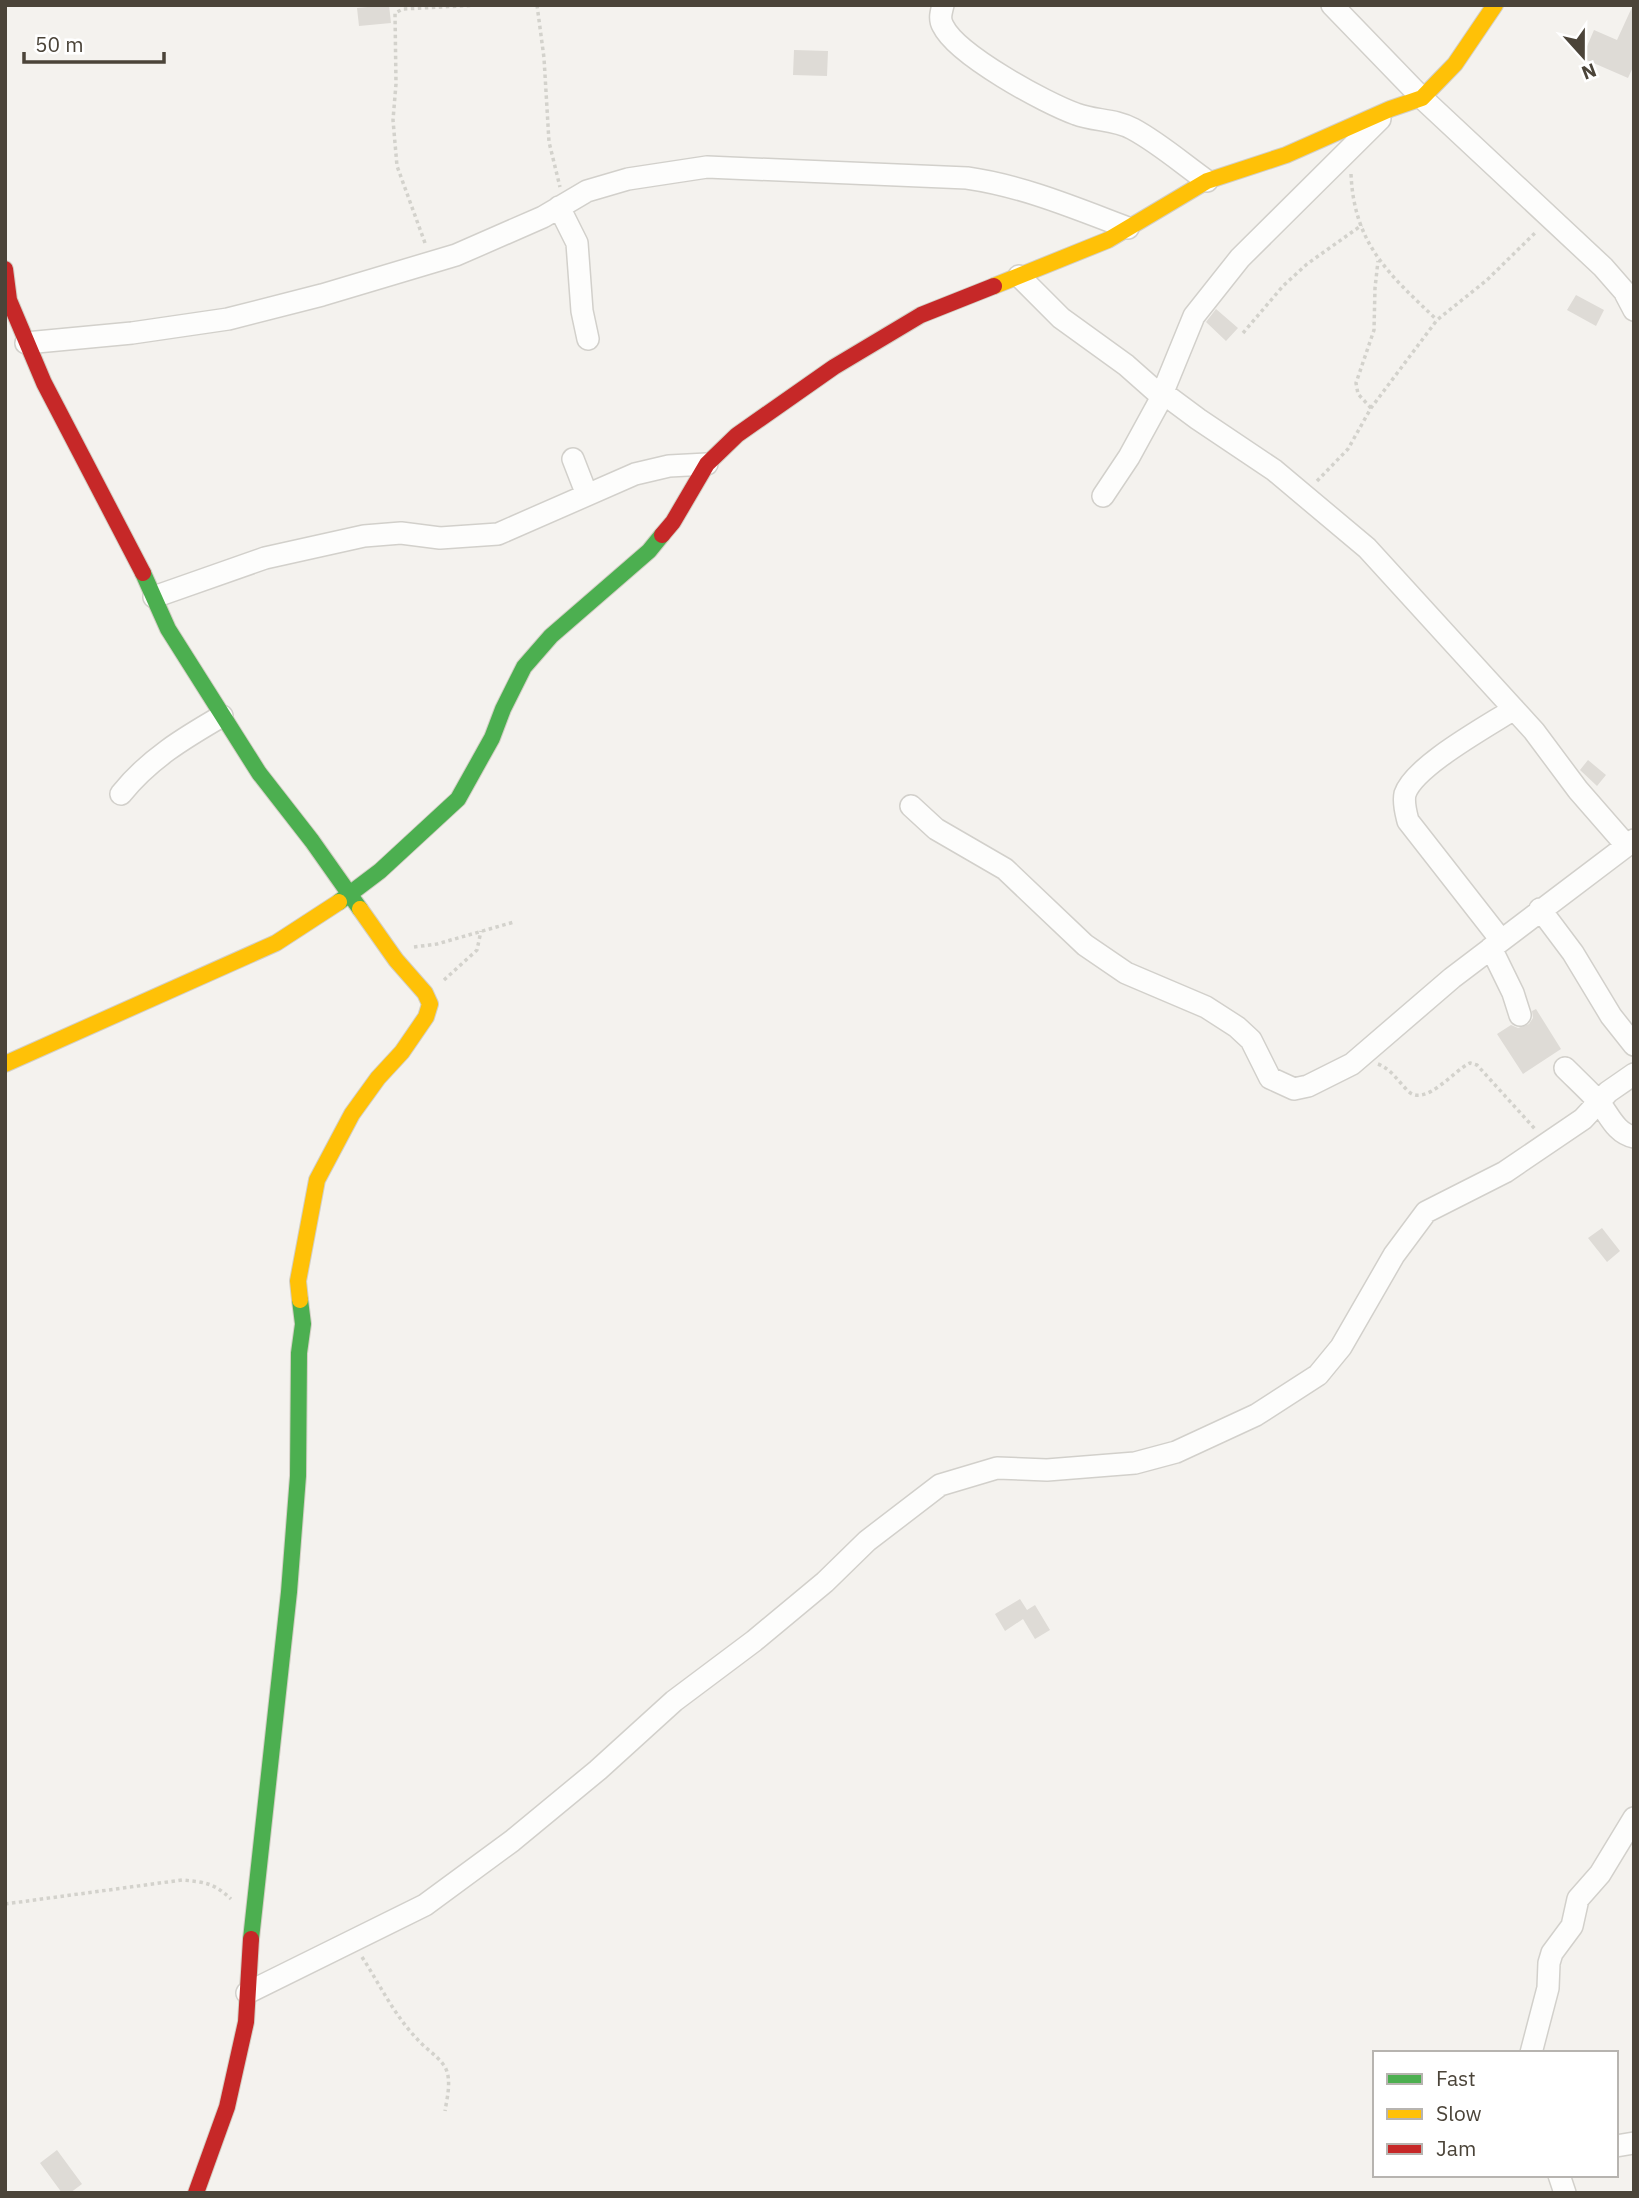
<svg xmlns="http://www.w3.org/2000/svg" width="1639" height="2198" font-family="'IBM Plex Sans',sans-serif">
<rect width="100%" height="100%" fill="#f4f2ee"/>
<path fill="#dedbd6" d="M389 5 391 23 359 26 357 8Z
M1633 5 1634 65 1628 78 1582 58 1594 30 1617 40Z
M794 50 828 51 827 76 793 75Z
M1576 295 1604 310 1596 326 1567 310Z
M1216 309 1238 328 1226 341 1206 322Z
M1588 760 1606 775 1597 786 1580 770Z
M1536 1009 1561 1049 1523 1074 1497 1034 1511 1025 1518 1028 1529 1024 1533 1018 1532 1011Z
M1602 1228 1620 1251 1607 1262 1588 1238Z
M1020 1599 1027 1610 1035 1605 1050 1630 1035 1639 1023 1619 1005 1631 995 1614Z
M57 2150 82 2184 70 2193H62L40 2163Z"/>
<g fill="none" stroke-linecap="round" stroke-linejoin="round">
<g stroke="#d2d0cb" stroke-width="24">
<path id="street" d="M943 5C941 13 939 19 943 26 957 55 1045 103 1076 114 1094 121 1115 119 1133 129 1159 143 1183 164 1207 181
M1332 5 1422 98 1603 267 1624 291 1634 310
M559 207 577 243 582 311 588 339
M1019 276 1061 318 1126 365 1161 396
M26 343 132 333 228 319 322 295 456 255 543 217 587 191 628 179 707 167 967 178C1023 186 1075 208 1128 228
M1163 393 1198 419 1274 470 1367 548 1534 731 1578 790 1626 845
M573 459 587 495
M1103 496 1129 457 1158 404 1194 316 1240 258 1380 119
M154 597 265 558 364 536 401 533 440 538 498 534 635 474 669 466 707 464
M121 794C149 759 184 738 222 716
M911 806 936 829 1005 869 1085 945 1126 973 1206 1007 1237 1027 1251 1040 1270 1078 1294 1089 1308 1086 1352 1064 1452 978 1634 840
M1540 909 1573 953 1611 1016 1634 1045
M1501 940 1408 821C1406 813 1403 803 1405 794 1414 766 1488 726 1514 709
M1491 948 1513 993 1520 1015
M1565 1068C1576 1079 1587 1089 1598 1101 1609 1114 1615 1133 1634 1137
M247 1993 425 1905 512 1841 598 1770 674 1701 754 1641 825 1582 867 1541 940 1485 997 1468 1047 1470 1135 1463 1176 1452 1256 1415 1318 1375 1341 1347 1394 1255 1426 1212 1505 1172 1583 1119 1608 1092 1634 1074
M1531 2053 1548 1988 1549 1963 1552 1953 1572 1926 1578 1899 1600 1874 1634 1818
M1616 2146 1634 2143
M1559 2175 1565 2193"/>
</g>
<g stroke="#d3cfc5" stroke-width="18">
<path id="fast" d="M143 573 168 629 259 773 312 841 360 909
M339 902 380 871 458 799 492 738 503 709 524 667 551 636 649 551 662 535
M251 1939 289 1592 298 1476 299 1353 303 1324 300 1300"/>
</g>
<g stroke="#d3cfc5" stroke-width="18">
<path id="slow" d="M994 286 1108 240 1207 181 1286 155 1390 109 1422 98 1455 64 1495 5
M5 1064 276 943 339 902
M300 1300 298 1281 317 1180 352 1114 378 1078 402 1052 426 1017 430 1004 425 993 396 960 360 909"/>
</g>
<g stroke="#d3cfc5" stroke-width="18">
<path id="jam" d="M5 269 9 300 44 383 143 573
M662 535 673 522 707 464 737 435 834 367 921 315 994 286
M196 2193 227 2107 246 2022 251 1939"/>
</g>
<path stroke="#d3d2cc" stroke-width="3.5" stroke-dasharray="3.5 3.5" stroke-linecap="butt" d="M537 5 544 58 549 142 560 187
M1351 174C1354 245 1390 275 1437 320
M425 243 397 166 393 120 396 84 395 13 403 9 480 5
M1243 333 1283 286 1307 264 1362 225
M1371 408 1358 394 1356 383 1374 330 1375 288 1378 261
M1317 481 1348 449 1371 408 1437 320 1487 280 1537 231
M414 947 437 944 514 922
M444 980 477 950 481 931
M1378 1064C1391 1069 1398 1081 1408 1091 1425 1108 1454 1070 1470 1063L1477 1065 1535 1129
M5 1904 182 1880C205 1882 214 1883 231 1899
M362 1957C380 1985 394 2015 418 2040 426 2049 438 2056 445 2067 452 2080 447 2098 445 2111"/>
<use href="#street" stroke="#fdfdfc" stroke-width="21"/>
<use href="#fast" stroke="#4caf50" stroke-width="16"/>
<use href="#slow" stroke="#ffc107" stroke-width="16"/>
<use href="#jam" stroke="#c62828" stroke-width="16"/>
</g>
<rect width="1639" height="2198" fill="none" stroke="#4b4439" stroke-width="14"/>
<rect x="1373" y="2051" width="245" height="126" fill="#ffffff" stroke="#b7b4b0" stroke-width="2"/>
<rect x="1387" y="2074" width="35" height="10" fill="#4caf50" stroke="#b7b4b0" stroke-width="2"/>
<text x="1436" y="2086" font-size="21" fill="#4b4439">Fast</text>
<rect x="1387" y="2109" width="35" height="10" fill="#ffc107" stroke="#b7b4b0" stroke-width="2"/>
<text x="1436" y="2121" font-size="21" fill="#4b4439">Slow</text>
<rect x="1387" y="2144" width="35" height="10" fill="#c62828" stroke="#b7b4b0" stroke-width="2"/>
<text x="1436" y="2156" font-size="21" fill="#4b4439">Jam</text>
<g transform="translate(1583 56) rotate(159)" stroke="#ffffff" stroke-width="5" paint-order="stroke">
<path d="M0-5L12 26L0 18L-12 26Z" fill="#4b4439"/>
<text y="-10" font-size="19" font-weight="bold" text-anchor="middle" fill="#4b4439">N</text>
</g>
<path d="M24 52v10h140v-10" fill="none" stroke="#4b4439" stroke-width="3.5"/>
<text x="35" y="52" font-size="21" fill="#4b4439" stroke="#ffffff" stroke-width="5" paint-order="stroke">50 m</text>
</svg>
